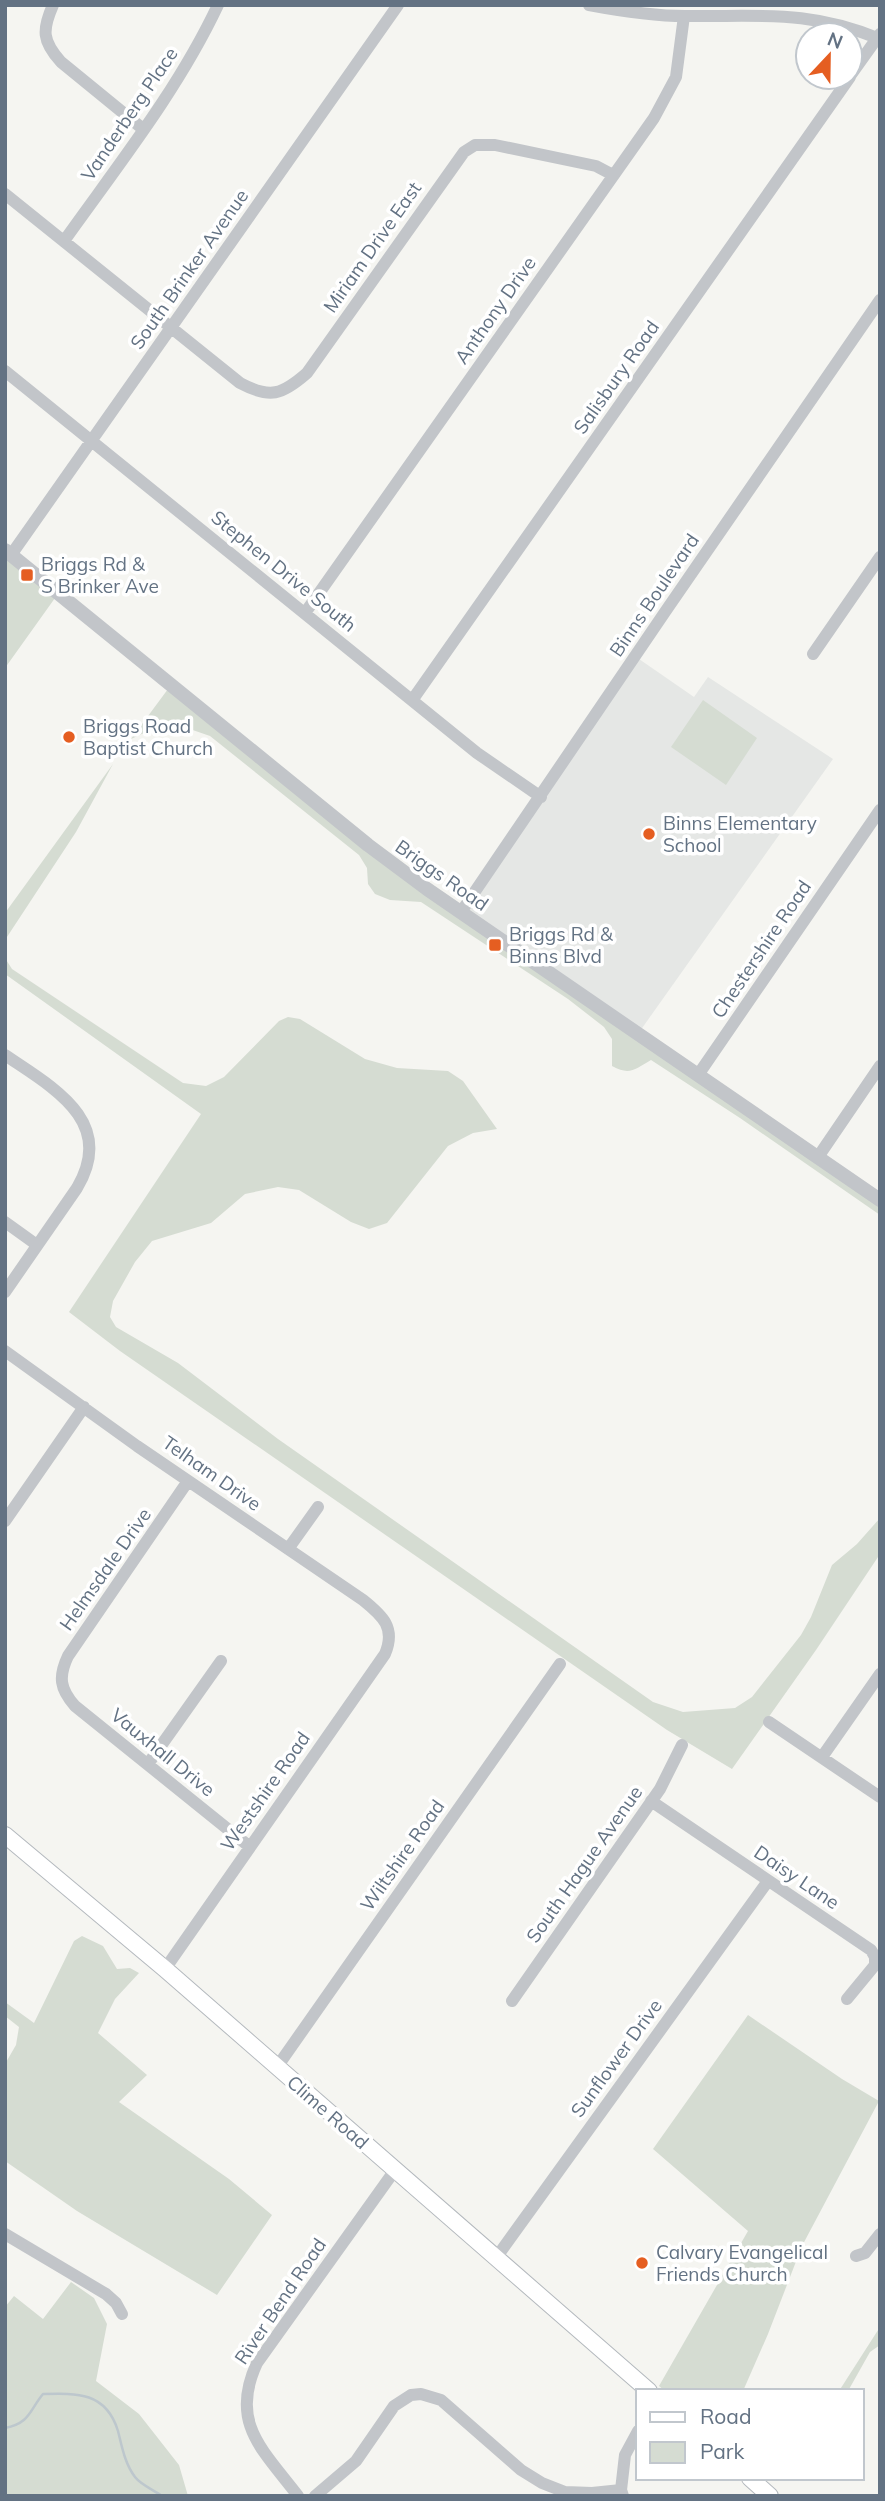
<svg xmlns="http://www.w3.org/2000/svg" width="885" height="2501" font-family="Mulish,sans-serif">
<rect width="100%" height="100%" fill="#f5f5f1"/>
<path fill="#e5e7e5" d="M639 659 694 697 708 677 833 759 640 1031 465 909Z"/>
<path fill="#d5dcd2" d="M5 557 55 598 5 668Z
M168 689 425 895 880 1205V1215L740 1118 651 1060C635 1069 630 1076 612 1066V1039L604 1027 568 999 421 902 390 900 375 894 368 884 367 868 359 855 210 736 184 727 159 726 131 739Z
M703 700 757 738 726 785 671 747Z
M113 764 76 832 5 940V913Z
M5 958 12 969 183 1083 206 1086 224 1077 279 1021 288 1017 300 1019 365 1059 397 1068 448 1071 463 1081 497 1129 473 1133 448 1146 387 1223 369 1229 351 1222 299 1190 278 1187 245 1194 211 1223 152 1241 135 1262 113 1301 110 1317 116 1327 178 1363 278 1439 653 1702 683 1712 735 1708 752 1697 801 1635 811 1617 832 1565 857 1544 880 1518V1554L816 1650 732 1769 667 1730 120 1351 69 1312 201 1114 5 974Z
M82 1936 103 1946 117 1969 130 1968 139 1973 115 1999 98 2033 147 2075 119 2102 229 2179 272 2215 217 2295 77 2211 5 2161V2064L16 2045 19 2027 5 2016V2002L34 2023 74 1941Z
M748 2015 842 2079 879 2101 802 2246 768 2334 743 2391H665L659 2386 748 2231 653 2149Z
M71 2282 94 2298 107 2324 96 2381 139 2414 179 2465 188 2496H5V2307L14 2296 43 2319Z
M880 2327V2345L870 2352 848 2391H839Z"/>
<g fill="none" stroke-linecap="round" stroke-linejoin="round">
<path stroke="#bdc7cd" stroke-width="2.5" d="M5 2428C30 2423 29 2411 43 2394 77 2393 106 2392 118 2431 122 2447 125 2464 135 2477 141 2485 154 2490 162 2496"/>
<g stroke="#b4b9be" stroke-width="18">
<path id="secondary" d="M5 1835 165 1969 649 2391
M750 2478 770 2496"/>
</g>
<path stroke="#c2c5c9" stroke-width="12" d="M53 5C42 30 42 41 61 62L143 129
M589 5C621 11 652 16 685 16 759 17 808 9 880 39
M850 76 880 34
M5 194 240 383C270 399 282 395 307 373L464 152 475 145H495L596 166 613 175
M64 241C118 165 178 90 218 5
M5 371 477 753 541 797
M11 555 398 5
M305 613 654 118 676 77 684 16
M813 654 880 557
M413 699 850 77
M461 912 665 612 880 300
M5 1055C52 1087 117 1121 77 1188L5 1292
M698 1075 880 810
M818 1157 880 1066
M5 1222 37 1245
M5 1351 137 1446 363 1600C383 1616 396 1628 385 1654L165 1969
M188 1481 68 1656C58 1677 60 1689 75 1706L250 1847
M5 1521 84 1407
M288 1549 318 1507
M769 1722 880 1797
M822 1757 880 1674
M148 1764 221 1661
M651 1801 871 1950 875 1957V1965L847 1999
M512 2001 660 1789 682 1745
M277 2067 560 1664
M5 2234 106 2294 116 2303 122 2314
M856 2256 865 2253 880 2234
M496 2258 768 1881
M298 2496C263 2450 229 2423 257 2363L395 2170
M315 2496 356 2461 394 2406 411 2395 421 2394 441 2400 521 2470 542 2483 565 2492 592 2493 621 2490
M623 2496 621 2490 625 2455 638 2431"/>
<path stroke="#c2c5c9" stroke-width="14" d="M5 550 368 845 427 889 880 1200"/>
<use href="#secondary" stroke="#fff" stroke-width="16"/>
</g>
<g fill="#e55e21" stroke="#fff" stroke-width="2.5">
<rect x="20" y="568" width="14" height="14" rx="3.5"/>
<circle cx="69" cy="737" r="7"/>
<circle cx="649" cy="834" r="7"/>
<rect x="488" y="938" width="14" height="14" rx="3.5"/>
<circle cx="642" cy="2263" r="7"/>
</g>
<g text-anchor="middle" stroke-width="7" stroke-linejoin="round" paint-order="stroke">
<g font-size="19" fill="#637283" stroke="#fff">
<text transform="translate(129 114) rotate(-56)" y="7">Vanderberg Place</text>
<text transform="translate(372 247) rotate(-55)" y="7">Miriam Drive East</text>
<text transform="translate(189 269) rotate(-55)" y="7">South Brinker Avenue</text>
<text transform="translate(495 310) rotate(-55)" y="7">Anthony Drive</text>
<text transform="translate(616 377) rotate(-55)" y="7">Salisbury Road</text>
<text transform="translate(284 571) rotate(39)" y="7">Stephen Drive South</text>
<text transform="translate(654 595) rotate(-56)" y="7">Binns Boulevard</text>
<text transform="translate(442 875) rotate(35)" y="7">Briggs Road</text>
<text transform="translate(761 949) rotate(-56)" y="7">Chestershire Road</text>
<text transform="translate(212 1473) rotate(35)" y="7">Telham Drive</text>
<text transform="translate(105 1569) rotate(-55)" y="7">Helmsdale Drive</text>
<text transform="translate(163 1752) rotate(39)" y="7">Vauxhall Drive</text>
<text transform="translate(265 1791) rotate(-55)" y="7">Westshire Road</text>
<text transform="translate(402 1855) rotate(-55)" y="7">Wiltshire Road</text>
<text transform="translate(584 1864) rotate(-55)" y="7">South Hague Avenue</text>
<text transform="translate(797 1877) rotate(34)" y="7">Daisy Lane</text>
<text transform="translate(616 2058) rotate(-54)" y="7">Sunflower Drive</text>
<text transform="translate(328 2112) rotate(41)" y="7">Clime Road</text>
<text transform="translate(280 2301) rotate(-56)" y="7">River Bend Road</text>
</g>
<g font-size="19" fill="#637283" stroke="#fff" text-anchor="start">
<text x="41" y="571">Briggs Rd &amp;<tspan x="41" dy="22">S Brinker Ave</tspan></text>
<text x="83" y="733">Briggs Road<tspan x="83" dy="22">Baptist Church</tspan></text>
<text x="663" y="830">Binns Elementary<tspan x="663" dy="22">School</tspan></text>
<text x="509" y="941">Briggs Rd &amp;<tspan x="509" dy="22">Binns Blvd</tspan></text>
<text x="656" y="2259">Calvary Evangelical<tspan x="656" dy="22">Friends Church</tspan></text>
</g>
</g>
<rect width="885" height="2501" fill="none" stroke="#637283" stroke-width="14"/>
<rect x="636" y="2389" width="228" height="91" fill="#ffffff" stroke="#c1c7cd" stroke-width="2"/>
<rect x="650" y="2412" width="35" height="10" fill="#ffffff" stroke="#c1c7cd" stroke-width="2"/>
<text x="700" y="2424" font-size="21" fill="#637283">Road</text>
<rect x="650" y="2442" width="35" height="21" fill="#d5dcd2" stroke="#c1c7cd" stroke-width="2"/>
<text x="700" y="2459" font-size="21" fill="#637283">Park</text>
<g transform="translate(829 56) rotate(22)"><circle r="33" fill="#ffffff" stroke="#c1c7cd" stroke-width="2"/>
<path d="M0-5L12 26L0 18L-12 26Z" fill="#e55e21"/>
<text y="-10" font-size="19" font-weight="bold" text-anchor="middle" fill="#637283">N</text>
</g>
</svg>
